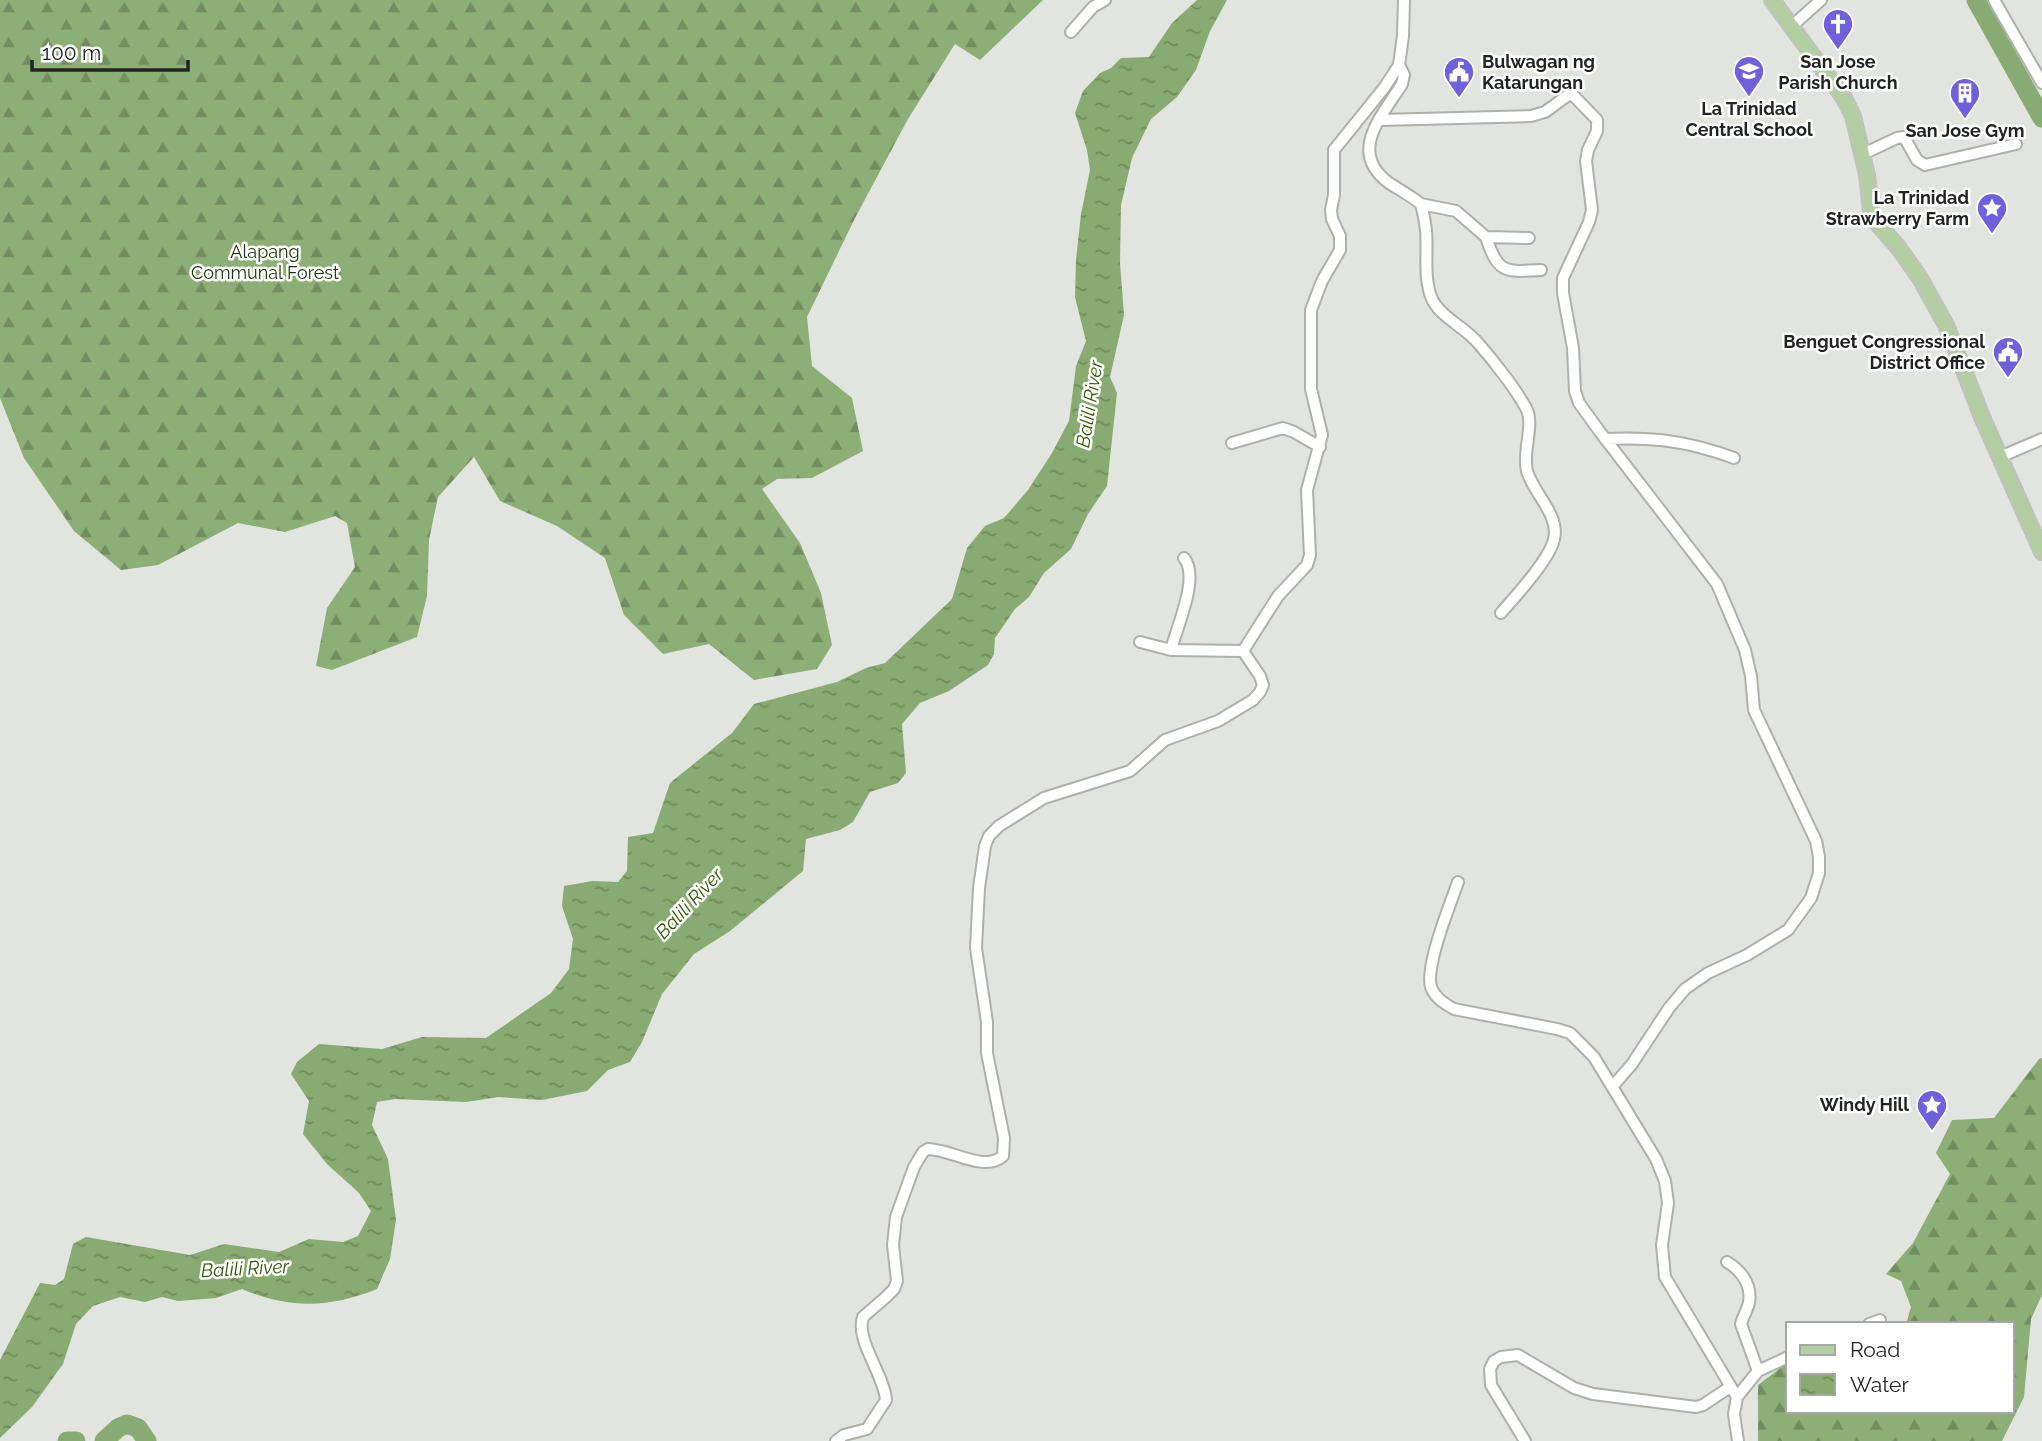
<svg xmlns="http://www.w3.org/2000/svg" width="2042" height="1441" font-family="Raleway,sans-serif">
<defs>
<pattern id="forest-firs" width="22" height="20" patternUnits="userSpaceOnUse" patternTransform="scale(1.75)"><rect width="22" height="20" fill="#8caf76"/><path d="M5 1l3.5 6h-7zM16 11l3.5 6h-7z" fill="#728e60"/></pattern>
<pattern id="water-ripples" width="26" height="14" patternUnits="userSpaceOnUse" patternTransform="scale(1.75)"><rect width="26" height="14" fill="#88ab71"/><path d="M2 4q2-2 4 0t4 0M15 11q2-2 4 0t4 0" fill="none" stroke="#6f8b5c"/></pattern>
</defs>
<rect width="100%" height="100%" fill="#e1e4df"/>
<path fill="url(#forest-firs)" d="M0 0H1043L980 60 955 44 908 119 855 218 807 317 812 366 852 398 863 451 812 478 777 479 762 489 800 543 821 593 832 645 817 669 754 680 709 644 663 654 624 615 605 558 557 526 500 501 474 457 438 497 429 540 427 596 417 637 332 670 316 666 327 608 355 567 347 523 335 516 285 532 238 523 158 565 121 570 74 531 24 458 0 398Z
M2042 1058V1295L2031 1319 2024 1397 2002 1441H1758V1385L1788 1362V1411H2012V1324H1906L1911 1307 1901 1281 1886 1274 1913 1243 1950 1174 1936 1153 1952 1120 1994 1118 2039 1059Z"/>
<path fill="url(#water-ripples)" d="M1197 0H1227L1210 31 1196 70 1177 97 1151 119 1132 158 1121 205 1120 263 1124 315 1110 377 1117 393 1107 486 1088 514 1071 549 1044 573 1029 597 1015 609 995 638 994 654 988 665 949 691 920 703 902 724 906 773 898 783 870 792 853 822 840 830 806 839 803 871 730 931 694 954 662 994 642 1042 630 1062 608 1070 587 1091 542 1100 498 1097 466 1102 395 1099 377 1102 372 1125 388 1159 396 1220 390 1259 377 1289C331 1308 287 1309 242 1289L216 1298 178 1301 162 1297 145 1302 120 1297 93 1306 76 1324 63 1364 32 1407 0 1438V1360L40 1283 55 1285 64 1279 73 1244 86 1237 190 1255 224 1244 279 1252 309 1239 343 1242 358 1236 371 1211 359 1193 327 1164 303 1134 309 1101 291 1074 297 1062 319 1044 382 1049 422 1037 486 1038 551 993 569 969 573 939 562 906 564 886 592 881 618 882 627 871 628 837 653 833 670 783 732 733 754 704 837 682 866 668 885 663 952 599 967 548 985 526 1004 518 1028 490 1052 453 1069 421 1076 366 1086 341 1075 297 1076 260 1081 214 1090 170 1087 150 1075 113 1083 91 1100 73 1111 68 1121 58 1149 57 1172 23Z"/>
<g fill="none" stroke-linecap="round" stroke-linejoin="round">
<path stroke="#88ab71" stroke-width="19" d="M1976 0 2042 118
M67 1441H76
M104 1441 118 1428 127 1424 138 1428 147 1441"/>
<g stroke="#adb0ab" stroke-width="14">
<path id="minor" d="M1994 0 2042 83
M1792 26 1821 0
M1071 32 1093 7 1105 0
M1399 65 1404 75 1402 84C1382 116 1347 152 1389 183 1400 190 1411 196 1421 204 1423 212 1425 221 1426 230 1428 253 1423 278 1432 299 1441 318 1465 327 1478 343 1493 360 1515 388 1526 408 1535 424 1522 451 1527 471 1533 493 1560 515 1554 539 1550 559 1515 597 1501 613
M1380 120 1531 116 1545 112 1571 93 1597 120V131L1588 150 1586 161 1592 210 1589 222 1563 278V293L1573 348 1575 391 1579 403 1600 432 1717 584 1745 650 1751 676 1754 710 1816 841 1819 857V873L1811 898 1788 930 1747 955 1708 973 1685 989 1669 1008 1632 1064 1613 1086
M1863 154 1897 138 1904 137 1917 160 1925 165 2016 144
M1421 204 1456 211 1486 237 1529 238
M1486 237C1498 274 1505 272 1541 270
M1605 439C1654 437 1688 441 1734 458
M1232 443 1283 428 1294 432 1320 447
M2000 457 2042 439
M1140 642 1171 650 1243 651
M1171 650C1177 626 1200 577 1184 558
M1458 882C1450 905 1425 966 1431 987 1435 998 1445 1004 1454 1009L1557 1029 1570 1033 1594 1057 1656 1159 1665 1181 1668 1203 1662 1245 1665 1277 1737 1397 1734 1414 1738 1441
M1727 1262C1741 1270 1752 1285 1749 1302 1748 1309 1743 1316 1741 1324L1758 1371
M1869 1324 1880 1320
M1737 1397 1758 1371 1788 1357
M836 1441 844 1435 867 1429 886 1400C884 1374 855 1340 863 1317L886 1297 894 1289 897 1281 893 1245 896 1217 914 1167 923 1152 928 1149C951 1149 984 1173 1003 1156L1004 1138 987 1053V1022L976 948 979 888 985 846 989 836 999 826 1044 798 1130 771 1165 740 1218 721 1253 700 1260 692 1263 685 1260 676 1243 651 1278 596 1307 565 1310 555 1307 490 1322 435 1311 389V310L1322 281 1340 250V236L1332 219 1331 210 1334 195V150L1384 88 1399 65 1403 36 1404 0
M1525 1441 1491 1385 1490 1369 1494 1361 1501 1357 1518 1355 1574 1388 1593 1394 1696 1407 1703 1405 1730 1387"/>
</g>
<g stroke="#c1c1c1" stroke-width="18">
<path id="major" d="M1772 0 1844 98 1853 116 1867 175 1871 212 1875 221 1898 247 1920 278 1947 327 1982 417 2042 552"/>
</g>
<use href="#minor" stroke="#fff" stroke-width="10"/>
<use href="#major" stroke="#b4cea3" stroke-width="14"/>
</g>
<defs>
<g id="church-pin" transform="scale(1.575)"><path d="M0 17L-7.5 6A9.5 9.5 0 1 1 7.5 6Z" fill="#6e61db" stroke="#fff"/><path d="M-1.2-6h2.4v3.5h3.3v2.4h-3.3V6h-2.4V-.1h-3.3v-2.4h3.3Z" fill="#fff"/></g>
<g id="school-pin" transform="scale(1.575)"><path d="M0 17L-7.5 6A9.5 9.5 0 1 1 7.5 6Z" fill="#6e61db" stroke="#fff"/><path d="M0-5L7-2L0 1L-7-2ZM-4 1L0 2.5L4 1V4Q0 6-4 4Z" fill="#fff"/></g>
<g id="civic-pin" transform="scale(1.575)"><path d="M0 17L-7.5 6A9.5 9.5 0 1 1 7.5 6Z" fill="#6e61db" stroke="#fff"/><path d="M-.6-6.5H3V-4.5H.6V-3L4-1V1h2V6H-6V1h2V-1L-.6-3ZM-1.2 2.5V6h2.4V2.5Z" fill="#fff"/></g>
<g id="building-pin" transform="scale(1.575)"><path d="M0 17L-7.5 6A9.5 9.5 0 1 1 7.5 6Z" fill="#6e61db" stroke="#fff"/><path d="M-4-6H4V6H1V3H-1V6H-4ZM-2.5-4.3h1.7v1.8h-1.7ZM.8-4.3h1.7v1.8H.8ZM-2.5-1h1.7V.8h-1.7ZM.8-1h1.7V.8H.8Z" fill="#fff"/></g>
<g id="sight-pin" transform="scale(1.575)"><path d="M0 17L-7.5 6A9.5 9.5 0 1 1 7.5 6Z" fill="#6e61db" stroke="#fff"/><path d="M0-6L1.8-2.2L6-1.7L2.9 1.2L3.7 5.4L0 3.3L-3.7 5.4L-2.9 1.2L-6-1.7L-1.8-2.2Z" fill="#fff"/></g>
</defs>
<g fill-rule="evenodd">
<use href="#church-pin" x="1838" y="24"/>
<use href="#school-pin" x="1749" y="71"/>
<use href="#civic-pin" x="1459" y="72"/>
<use href="#building-pin" x="1965" y="93"/>
<use href="#sight-pin" x="1992" y="208"/>
<use href="#civic-pin" x="2008" y="352"/>
<use href="#sight-pin" x="1932" y="1105"/>
</g>
<g text-anchor="middle" stroke-width="5" stroke-linejoin="round" paint-order="stroke">
<g font-size="18" font-weight="bold" fill="#222322" stroke="#fff">
<text x="1482" y="68" text-anchor="start">Bulwagan ng<tspan x="1482" dy="21">Katarungan</tspan></text>
<text x="1838" y="68">San Jose<tspan x="1838" dy="21">Parish Church</tspan></text>
<text x="1749" y="115">La Trinidad<tspan x="1749" dy="21">Central School</tspan></text>
<text x="1965" y="137">San Jose Gym</text>
<text x="1969" y="204" text-anchor="end">La Trinidad<tspan x="1969" dy="21">Strawberry Farm</tspan></text>
<text x="1985" y="348" text-anchor="end">Benguet Congressional<tspan x="1985" dy="21">District Office</tspan></text>
<text x="1909" y="1111" text-anchor="end">Windy Hill</text>
</g>
<g font-size="18" fill="#1e350b" stroke="#fff">
<text x="265" y="258">Alapang<tspan x="265" dy="21">Communal Forest</tspan></text>
</g>
<g font-size="19" font-style="italic" fill="#2f5900" stroke="#fff">
<text transform="translate(1089 404) rotate(-81)" y="7">Balili River</text>
<text transform="translate(689 903) rotate(-47)" y="7">Balili River</text>
<text transform="translate(245 1268) rotate(-3)" y="7">Balili River</text>
</g>
</g>
<rect x="1786" y="1322" width="228" height="91" fill="#ffffff" stroke="#a7a7a7" stroke-width="2"/>
<rect x="1800" y="1345" width="35" height="10" fill="#b4cea3" stroke="#a7a7a7" stroke-width="2"/>
<text x="1850" y="1357" font-size="21" fill="#222322">Road</text>
<rect x="1800" y="1374" width="35" height="21" fill="url(#water-ripples)" stroke="#a7a7a7" stroke-width="2"/>
<text x="1850" y="1392" font-size="21" fill="#222322">Water</text>
<path d="M32 60v10h156v-10" fill="none" stroke="#222322" stroke-width="3.5"/>
<text x="42" y="60" font-size="21" fill="#222322" stroke="#ffffff" stroke-width="5" paint-order="stroke">100 m</text>
</svg>
